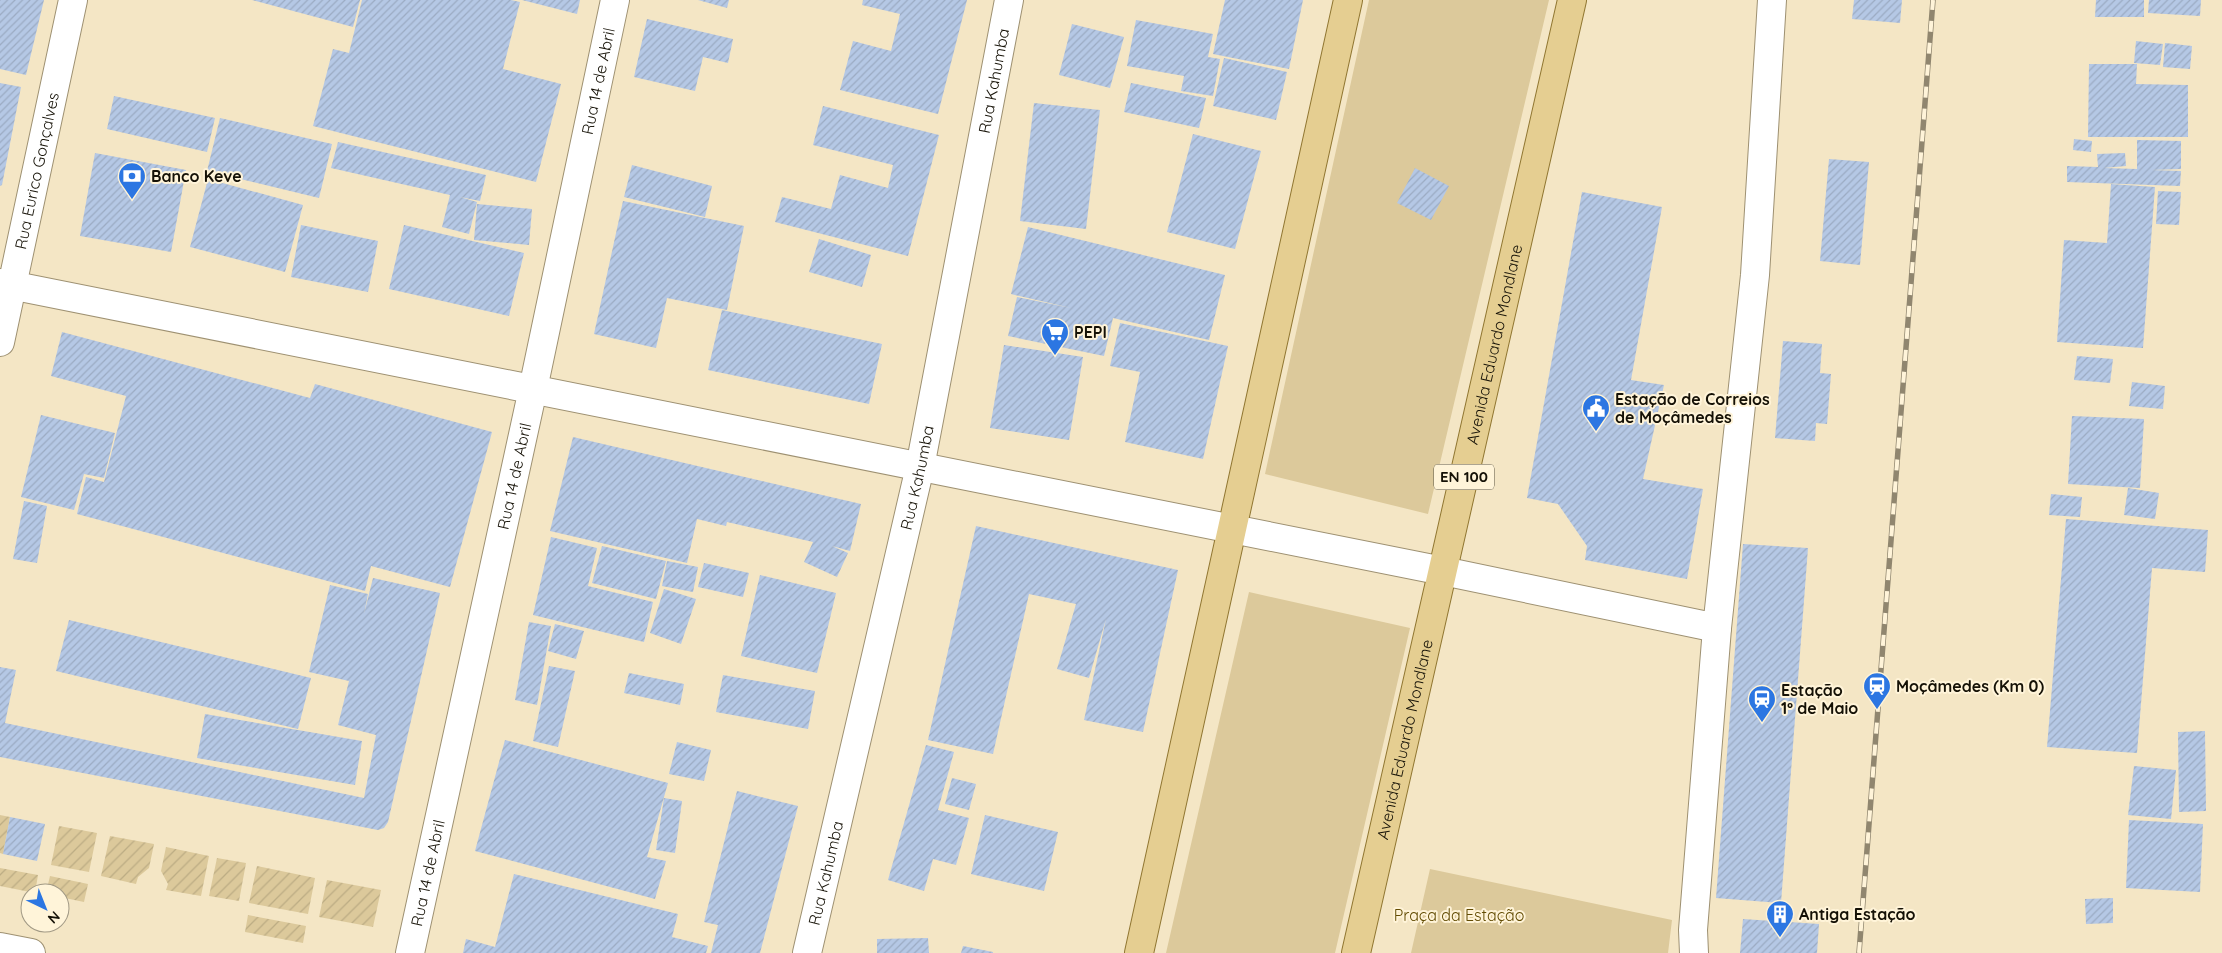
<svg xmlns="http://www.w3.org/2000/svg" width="2222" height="953" font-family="Quicksand,sans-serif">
<defs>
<pattern id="garden-furrows" width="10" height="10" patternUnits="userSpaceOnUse" patternTransform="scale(1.25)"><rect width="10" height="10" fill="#dcc99b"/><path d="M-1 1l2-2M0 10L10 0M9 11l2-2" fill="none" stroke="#bcac84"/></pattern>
<pattern id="building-hatch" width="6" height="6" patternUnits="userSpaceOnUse" patternTransform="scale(1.25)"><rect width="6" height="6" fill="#b5c8e5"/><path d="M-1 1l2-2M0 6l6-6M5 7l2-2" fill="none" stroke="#9babc3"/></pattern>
</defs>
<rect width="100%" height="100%" fill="#f4e6c5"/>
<path fill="#dcc99b" d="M1369 0H1549L1428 514 1265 474Z
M1249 592 1410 628 1335 953H1166Z
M1430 869 1672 920 1668 953H1411Z"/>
<path fill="url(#garden-furrows)" d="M0 815 10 817 3 854 0 853Z
M59 826 97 833 89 872 51 865Z
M110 836 154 844 149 868 138 877 136 884 101 876Z
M166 847 209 856 201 896 166 890 168 884 161 871Z
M217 858 246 863 239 901 209 896Z
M257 866 315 878 308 914 249 903Z
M0 868 38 875 35 893 0 886Z
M50 876 88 884 84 902 60 897V893H46Z
M327 880 381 890 373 927 319 917Z
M248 915 306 926 303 943 245 932Z"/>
<path fill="url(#building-hatch)" d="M0 0H44L26 75 0 69Z
M252 0H360L353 27Z
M362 0H511L520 2 503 69 561 84 536 182 313 126 333 49 349 53Z
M522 0H580L577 14Z
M698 0H729L727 8Z
M863 0H967L938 114 840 90 853 41 891 51 900 14 862 5Z
M1225 0H1303L1289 69 1213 54Z
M1854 0H1902L1900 23 1852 19Z
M2096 0H2144V17H2095Z
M2149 0H2201L2200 16 2148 13Z
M647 19 733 39 728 63 703 57 695 91 634 77Z
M1136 20 1213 34 1208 57 1220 59 1213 96 1181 91 1184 76 1127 66Z
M1072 24 1124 37 1110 88 1059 75Z
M2136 41 2163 44 2160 65 2134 63Z
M2165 43 2192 46 2190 69 2163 67Z
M1224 58 1287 72 1276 120 1213 106Z
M2089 64H2137L2136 84 2188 85V137H2088Z
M0 83 21 87 2 185 0 186Z
M1131 83 1206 98 1199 128 1124 112Z
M114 96 215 118 207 152 107 129Z
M1034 103 1100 110 1086 229 1020 221Z
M823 106 939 135 908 256 775 222 782 197 831 209 840 175 888 188 893 165 813 145Z
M220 118 332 144 319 198 207 171Z
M1193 134 1261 151 1235 249 1167 232Z
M2074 139 2092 141 2091 152 2073 150Z
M2137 140 2181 141V169L2152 170 2181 171 2180 186 2067 182V166L2098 167 2097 154 2125 153 2126 166 2104 168 2137 169Z
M338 142 486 175 480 201 460 197 477 202 469 234 442 227 450 195 331 168Z
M95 153 186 170 171 252 80 236Z
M1829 159 1869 162 1860 265 1820 261Z
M632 165 712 186 705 217 624 197Z
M1415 168 1449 186 1431 220 1397 203Z
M208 179 303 205 285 272 190 247Z
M2111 184 2155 187 2143 348 2057 342 2064 240 2107 243Z
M2158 191 2181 192 2179 225 2156 224Z
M1582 192 1662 207 1631 380 1664 385 1643 479 1703 489 1687 579 1585 560 1587 546 1558 504 1527 498Z
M623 201 744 226 727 310 667 298 656 348 594 334Z
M477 204 532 209 529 245 474 240Z
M301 225 378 241 368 292 291 277Z
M404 225 524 253 509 316 389 289Z
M1028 227 1225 275 1209 340 1113 318 1104 356 1008 336 1017 297 1071 308 1011 294Z
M819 239 871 255 862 287 809 272Z
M722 310 882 344 869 404 708 370Z
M1120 323 1228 346 1203 459 1125 442 1140 372 1110 366Z
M62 332 310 398 315 384 492 432 450 587 371 566 365 591 77 514 86 477 104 482 126 396 51 376Z
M1783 341 1822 344 1820 373 1831 374 1827 424 1816 423 1815 441 1775 438Z
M1004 345 1083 357 1069 440 990 428Z
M2077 356 2113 359 2110 383 2074 380Z
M2132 382 2165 386 2163 409 2129 406Z
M41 415 115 433 104 478 84 474 74 510 21 497Z
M2072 416 2144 419 2140 488 2068 484Z
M573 437 861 504 850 551 832 546 848 553 837 577 804 562 813 542 727 522 726 526 697 519 687 563 550 531Z
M2128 488 2159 493 2155 519 2124 515Z
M2051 494 2082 497 2080 517 2049 515Z
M24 501 47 506 37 563 13 559Z
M2066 519 2208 530 2205 572 2152 568 2137 753 2047 747Z
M976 526 1178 570 1143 732 1084 720 1106 619 1089 678 1057 669 1076 604 1029 594 993 754 928 740Z
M551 537 597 548 588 586 653 602 644 642 533 615Z
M1743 544 1808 548 1781 903 1716 898Z
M602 546 666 561 656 599 592 583Z
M667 561 698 567 693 592 662 586Z
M704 563 749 573 743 597 698 587Z
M760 575 836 593 817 673 741 656Z
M373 578 440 593 388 822 384 828 378 830 0 757V667L16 670 5 723 364 798 376 735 338 725 349 681 309 672 330 585 368 594 364 614Z
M664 589 696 599 681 644 650 633Z
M69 620 311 678 298 729 56 671Z
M529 622 551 626 537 705 515 700Z
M555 624 584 631 576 659 548 651Z
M549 666 575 671 558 747 533 741Z
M629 673 684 684 680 705 624 693Z
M723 675 815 691 808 729 716 712Z
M205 714 362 741 355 785 197 758Z
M2205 731 2206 811 2179 812 2178 732Z
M505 740 668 783 647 857 666 861 655 899 475 851Z
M677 742 711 750 704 781 669 774Z
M926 745 954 752 938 810 969 818 956 865 933 859 924 891 888 880Z
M2134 766 2176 770 2171 819 2128 815Z
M952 778 976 784 969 810 945 804Z
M737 791 798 806 760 953H711L718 925 704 922Z
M664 798 682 801 675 853 656 850Z
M985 815 1058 832 1044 891 971 874Z
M10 817 45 824 37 861 3 854Z
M2129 820 2203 824 2200 892 2126 888Z
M514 874 678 914 672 937 708 946 706 953H463L466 939 495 947Z
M2113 898V923L2086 924 2085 899Z
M1743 919 1819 924 1817 953H1740Z
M928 938 929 953H877V939Z
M963 946 993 952V953H961Z"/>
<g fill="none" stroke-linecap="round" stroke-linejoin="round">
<g stroke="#9e9172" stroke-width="30">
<g id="minor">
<path d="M0 283 1443 571 1717 628 1755 275 1772 0"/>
<path id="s1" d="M0 342 73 0"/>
<path d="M0 947 31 953"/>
<path id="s2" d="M410 953 533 389 615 0"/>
<path id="s3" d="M807 953 920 467 1009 0"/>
<path d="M1694 953 1693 930 1717 628"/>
</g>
</g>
<g stroke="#907631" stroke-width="30">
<g id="major">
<path d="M1139 953 1348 0"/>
<path id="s4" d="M1356 953 1572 0"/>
</g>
</g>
<use href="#minor" stroke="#fff" stroke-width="28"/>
<use href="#major" stroke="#e5ce91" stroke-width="28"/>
<g stroke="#90866f" stroke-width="5.5">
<path id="rail" d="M1859 953 1933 0"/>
</g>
<use href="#rail" stroke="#fff4d9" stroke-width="4" stroke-dasharray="11" stroke-linecap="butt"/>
</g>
<defs>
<g id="bank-pin" transform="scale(1.4375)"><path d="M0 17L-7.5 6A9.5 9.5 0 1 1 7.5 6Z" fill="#2c76e2" stroke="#fff4d9"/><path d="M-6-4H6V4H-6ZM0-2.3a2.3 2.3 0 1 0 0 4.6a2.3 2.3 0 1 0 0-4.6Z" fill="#fff"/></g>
<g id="supermarket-pin" transform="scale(1.4375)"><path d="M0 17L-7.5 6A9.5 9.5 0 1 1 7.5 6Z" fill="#2c76e2" stroke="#fff4d9"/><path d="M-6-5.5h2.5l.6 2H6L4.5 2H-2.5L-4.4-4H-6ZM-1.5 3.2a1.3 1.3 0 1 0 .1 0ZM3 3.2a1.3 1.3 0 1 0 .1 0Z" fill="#fff"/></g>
<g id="civic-pin" transform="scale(1.4375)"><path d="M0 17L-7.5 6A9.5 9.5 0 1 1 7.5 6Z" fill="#2c76e2" stroke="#fff4d9"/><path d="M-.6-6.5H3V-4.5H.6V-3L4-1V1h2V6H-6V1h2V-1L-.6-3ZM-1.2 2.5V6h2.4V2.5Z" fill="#fff"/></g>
<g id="station-pin" transform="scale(1.4375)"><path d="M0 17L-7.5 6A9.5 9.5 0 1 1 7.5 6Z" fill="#2c76e2" stroke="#fff4d9"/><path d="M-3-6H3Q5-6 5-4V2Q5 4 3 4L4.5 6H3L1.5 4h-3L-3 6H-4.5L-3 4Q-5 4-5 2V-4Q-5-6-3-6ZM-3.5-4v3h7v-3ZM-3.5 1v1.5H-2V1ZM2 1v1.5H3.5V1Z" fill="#fff"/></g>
<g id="building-pin" transform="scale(1.4375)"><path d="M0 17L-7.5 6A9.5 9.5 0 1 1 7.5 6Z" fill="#2c76e2" stroke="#fff4d9"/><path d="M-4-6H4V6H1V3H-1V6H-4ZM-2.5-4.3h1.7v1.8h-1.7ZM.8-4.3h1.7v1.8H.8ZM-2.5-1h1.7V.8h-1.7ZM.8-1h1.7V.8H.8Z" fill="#fff"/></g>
</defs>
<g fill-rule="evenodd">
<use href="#bank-pin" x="132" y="176"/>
<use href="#supermarket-pin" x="1055" y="332"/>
<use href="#civic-pin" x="1596" y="408"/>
<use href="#station-pin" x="1877" y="686"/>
<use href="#station-pin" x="1762" y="699"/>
<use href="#building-pin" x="1780" y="914"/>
</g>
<g text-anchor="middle" stroke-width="4" stroke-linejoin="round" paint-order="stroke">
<rect fill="#fff4d9" stroke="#5b5545" stroke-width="1" x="1434" y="464.5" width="60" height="25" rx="4"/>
<g font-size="15" font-weight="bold" fill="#151106">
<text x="1464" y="482">EN 100</text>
</g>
<g font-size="16" fill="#151106" stroke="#fff4d9">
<text dy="6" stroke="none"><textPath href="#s2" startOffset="892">Rua 14 de Abril</textPath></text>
<text dy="6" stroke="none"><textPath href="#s3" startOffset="892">Rua Kahumba</textPath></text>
<text dy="6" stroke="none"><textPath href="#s1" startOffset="175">Rua Eurico Gonçalves</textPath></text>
<text dy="6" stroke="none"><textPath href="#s4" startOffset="624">Avenida Eduardo Mondlane</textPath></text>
<text dy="6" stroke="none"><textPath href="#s2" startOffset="488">Rua 14 de Abril</textPath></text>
<text dy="6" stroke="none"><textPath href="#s3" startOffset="488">Rua Kahumba</textPath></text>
<text dy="6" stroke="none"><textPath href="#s4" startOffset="219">Avenida Eduardo Mondlane</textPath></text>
<text dy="6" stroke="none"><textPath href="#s2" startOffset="82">Rua 14 de Abril</textPath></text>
<text dy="6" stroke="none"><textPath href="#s3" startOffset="82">Rua Kahumba</textPath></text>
</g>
<g font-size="16" font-weight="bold" fill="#151106" stroke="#fff4d9" text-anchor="start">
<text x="151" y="182">Banco Keve</text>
<text x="1074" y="338">PEPI</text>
<text x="1615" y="405">Estação de Correios<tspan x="1615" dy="18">de Moçâmedes</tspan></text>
<text x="1896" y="692">Moçâmedes (Km 0)</text>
<text x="1781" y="696">Estação<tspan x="1781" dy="18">1º de Maio</tspan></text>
<text x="1799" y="920">Antiga Estação</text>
</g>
<g font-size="16" fill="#624b02" stroke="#fff4d9">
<text x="1459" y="921">Praça da Estação</text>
</g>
</g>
<g transform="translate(45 908) rotate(137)"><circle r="24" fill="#fff4d9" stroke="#a19985"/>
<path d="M0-4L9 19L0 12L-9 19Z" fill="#2c76e2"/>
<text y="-8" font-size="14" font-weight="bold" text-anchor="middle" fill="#151106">N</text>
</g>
</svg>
